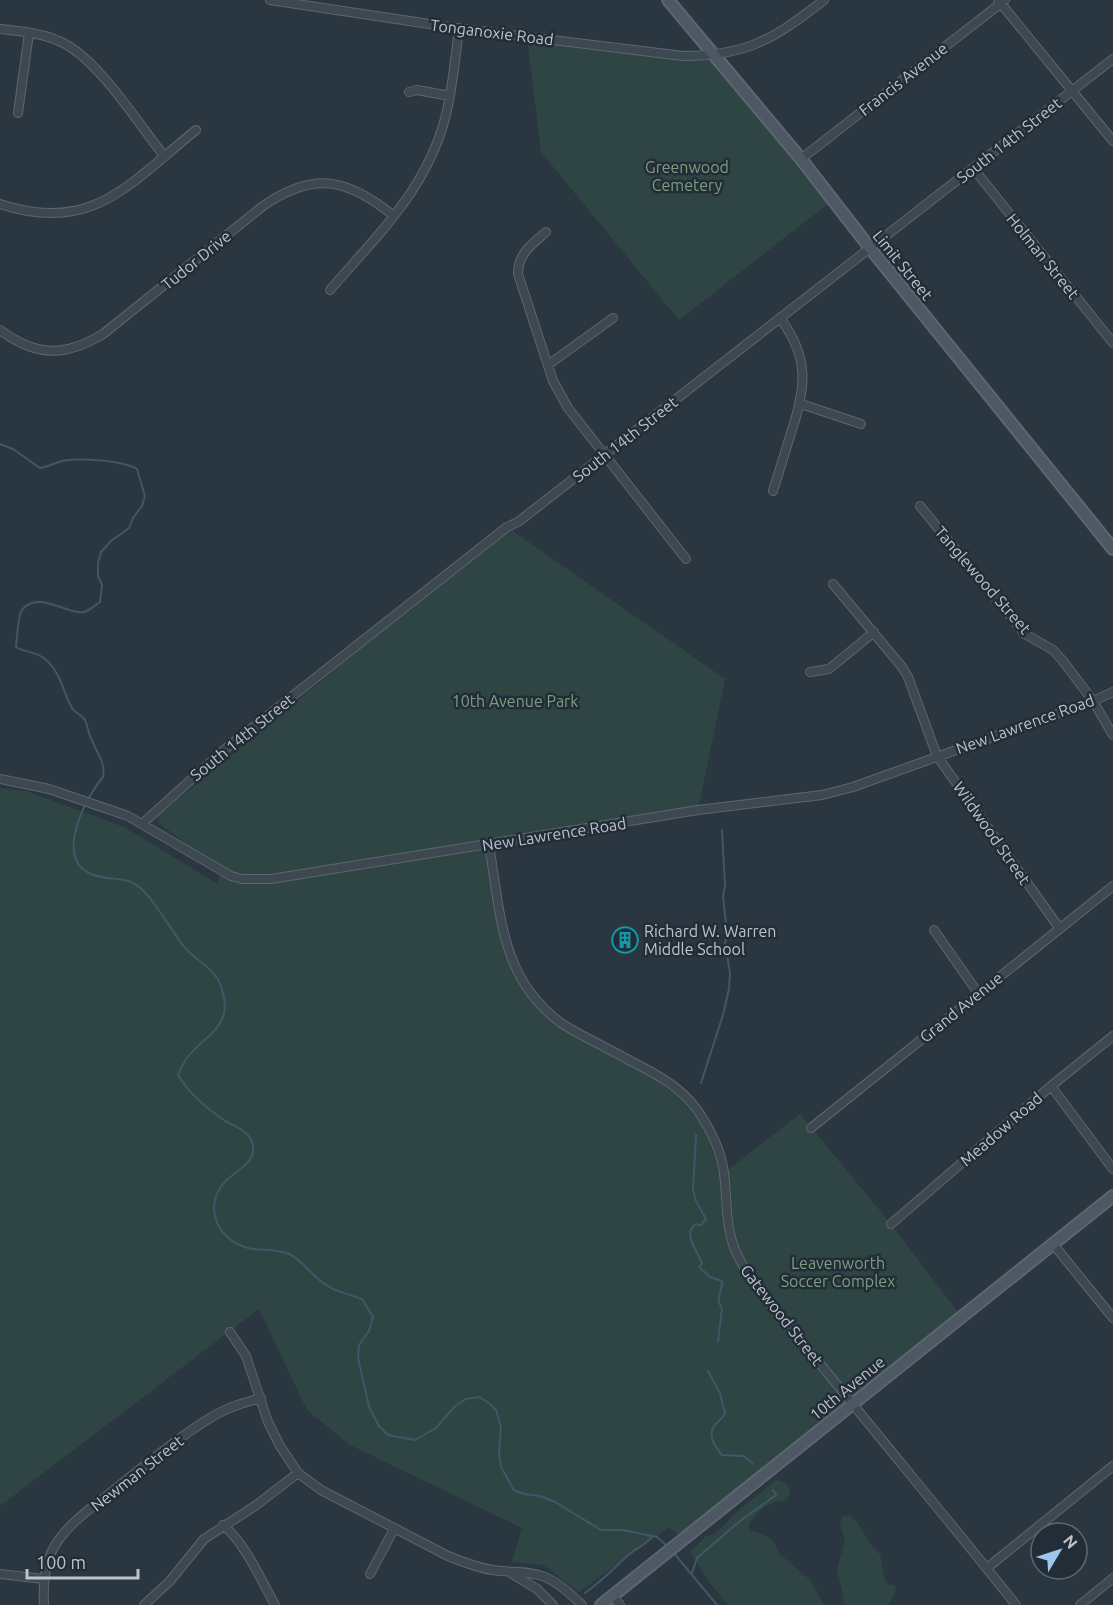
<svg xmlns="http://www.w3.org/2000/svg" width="1113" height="1605" font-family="Ubuntu,sans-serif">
<rect width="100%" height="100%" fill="#2a3741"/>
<path fill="#2f4544" d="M527 36 715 56 833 200 679 320 541 152Z
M507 527 725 679 698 810 490 845 503 933 521 978 562 1023 680 1090 709 1126 724 1173 800 1114 891 1224 961 1316 684 1539 669 1527 579 1592 543 1565 512 1562 522 1528 350 1445 307 1410 259 1309 0 1506V788L26 791 124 827 218 884 220 871 158 822 159 815Z
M776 1480C784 1481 787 1484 791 1491 787 1503 782 1500 772 1503 762 1507 755 1516 749 1524L750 1530 761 1533 772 1540 781 1555 810 1580 824 1605H728L709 1582 690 1552 706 1536 715 1534 740 1509Z
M849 1515C863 1524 865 1543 880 1554L885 1580 889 1585 893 1584 896 1586 895 1593 888 1605H845L837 1569 845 1541 840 1525 842 1517Z"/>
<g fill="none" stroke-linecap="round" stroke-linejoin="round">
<path stroke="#425668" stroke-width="2" d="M0 444 13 449 40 468C48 467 55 463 62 461 80 458 122 460 137 469L145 496 142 506 133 518 129 528 111 541 101 552 98 563V576L102 585 100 602C95 605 89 611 84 612 70 616 37 589 22 610 18 614 17 639 16 647 25 653 36 651 45 659 60 671 63 692 72 708 75 713 82 715 85 720 88 726 88 733 91 738 96 752 106 762 103 777 86 797 55 856 89 873 104 881 121 876 133 883 152 892 172 934 187 950 196 960 211 967 217 978 223 987 226 1003 224 1014 220 1029 206 1038 195 1049 187 1056 182 1065 178 1075 189 1093 206 1108 224 1120 234 1127 247 1129 252 1142 259 1164 233 1171 223 1184 203 1209 219 1241 248 1248 261 1251 275 1248 289 1254 304 1261 313 1278 328 1286 336 1292 352 1295 362 1299L373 1317 369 1331 359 1345 358 1358 369 1407 379 1426 388 1435 415 1440 436 1428 455 1406 466 1399 479 1397 489 1403 496 1410 501 1427 499 1450 501 1467 514 1490 524 1494 540 1496 555 1502 601 1530H623L657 1537 667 1546
M701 1083 723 1015 729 989 730 973 725 943 727 933 723 896 725 886 722 830
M696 1135 693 1190 696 1201 706 1219 701 1225 696 1224C681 1234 699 1252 702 1264L699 1267 710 1277 722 1281C723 1293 714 1297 722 1308L718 1341
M708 1371 720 1393 725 1414C722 1419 717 1422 714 1426 707 1437 716 1447 722 1455L743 1456 753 1463
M673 1552 717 1605
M692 1573 697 1558 740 1521 776 1495 773 1490
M585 1593C600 1582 613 1570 626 1557 634 1549 645 1546 653 1536"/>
<g stroke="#5c666e" stroke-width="10">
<path id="street" d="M270 0 456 28 683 56C748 56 775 38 824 0
M998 0 1113 141
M0 29C19 31 41 33 59 41 96 56 138 123 164 156
M409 92 417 90 450 96
M18 113 29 33
M801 159 1005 0
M973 168 1113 343
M0 204C92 235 130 183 196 130
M546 232C531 245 518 254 518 274L553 381 568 408 686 559
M330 290C380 232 432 184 448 106 453 81 456 54 459 28
M0 330C37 357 65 357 103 334L263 206C314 171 347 178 394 216
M548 365 613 318
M801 404 861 424
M773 491C779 472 785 452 791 433 806 388 810 358 780 318
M920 506 1025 634 1053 650 1063 661 1093 701 1113 735
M833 584 902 667 908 677 937 756 1060 929
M810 672 829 669 874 632
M0 779 49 789 128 816 231 876 242 879H271L698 810 822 795 853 787 1093 701 1113 692
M143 823 224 750 507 527 518 522 1113 59
M489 845C501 914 500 978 561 1023 581 1036 604 1046 625 1058 652 1072 680 1085 698 1111 711 1130 721 1150 724 1173 728 1204 724 1233 741 1262 764 1300 801 1341 830 1376 892 1453 955 1528 1016 1605
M934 930 978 993
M1051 1086 1113 1169
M811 1128 1113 886
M891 1224 1051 1086 1113 1036
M1053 1244 1113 1318
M230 1332 246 1356 268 1422 280 1446 298 1473 321 1490 448 1556C463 1562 478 1568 493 1570 511 1573 528 1570 545 1577 559 1583 571 1594 582 1605
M223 1525C245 1543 261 1580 275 1605
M987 1568 1113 1466
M509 1572 537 1589 553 1605
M0 1574 43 1579
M370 1574 394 1529
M613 1596 620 1605
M44 1605C43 1585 44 1565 54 1547 68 1523 93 1507 114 1490 145 1465 176 1439 210 1418 226 1408 243 1403 261 1398
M144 1605 170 1581 204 1539 255 1506 298 1473
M1080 1605 1113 1578"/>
</g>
<g stroke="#5c666e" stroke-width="14">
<path id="secondary" d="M668 0 801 159 870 248 1113 549
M601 1605 1113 1196"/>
</g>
<use href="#street" stroke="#3e4851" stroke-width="8"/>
<use href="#secondary" stroke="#4d5864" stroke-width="10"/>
</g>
<defs>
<g id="building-ring" transform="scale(1.35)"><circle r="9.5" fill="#232d37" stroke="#0f9aa8" stroke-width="1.5"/><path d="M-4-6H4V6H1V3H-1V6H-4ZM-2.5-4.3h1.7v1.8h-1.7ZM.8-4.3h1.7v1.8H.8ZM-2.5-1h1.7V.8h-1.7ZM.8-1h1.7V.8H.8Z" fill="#0f9aa8"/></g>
</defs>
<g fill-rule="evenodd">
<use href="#building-ring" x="625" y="940"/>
</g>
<g text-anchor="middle" stroke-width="5" stroke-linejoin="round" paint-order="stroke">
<g font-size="16" fill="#bbc3cb" stroke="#232d37">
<text transform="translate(492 32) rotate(7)" y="6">Tonganoxie Road</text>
<text transform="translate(903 79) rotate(-38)" y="6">Francis Avenue</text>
<text transform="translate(1009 140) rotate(-38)" y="6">South 14th Street</text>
<text transform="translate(1043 256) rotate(51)" y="6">Holman Street</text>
<text transform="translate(196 260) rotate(-39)" y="6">Tudor Drive</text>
<text transform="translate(903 265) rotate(51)" y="6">Limit Street</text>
<text transform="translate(625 439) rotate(-38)" y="6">South 14th Street</text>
<text transform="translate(983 580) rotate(49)" y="6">Tanglewood Street</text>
<text transform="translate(1025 724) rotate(-20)" y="6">New Lawrence Road</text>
<text transform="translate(242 737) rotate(-39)" y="6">South 14th Street</text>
<text transform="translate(992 833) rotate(55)" y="6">Wildwood Street</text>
<text transform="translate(554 834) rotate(-9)" y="6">New Lawrence Road</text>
<text transform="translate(961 1007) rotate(-39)" y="6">Grand Avenue</text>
<text transform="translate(1001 1129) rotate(-41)" y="6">Meadow Road</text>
<text transform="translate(782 1315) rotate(52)" y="6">Gatewood Street</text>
<text transform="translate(847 1388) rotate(-39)" y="6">10th Avenue</text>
<text transform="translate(137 1473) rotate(-38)" y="6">Newman Street</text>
</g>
<g font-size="16" fill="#7c9e80" stroke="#232d37">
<text x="687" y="173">Greenwood<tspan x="687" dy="18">Cemetery</tspan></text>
<text x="515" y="707">10th Avenue Park</text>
<text x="838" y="1269">Leavenworth<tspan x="838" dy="18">Soccer Complex</tspan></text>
</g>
<g font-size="16" fill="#bbc3cb" stroke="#232d37" text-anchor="start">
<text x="644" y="937">Richard W. Warren<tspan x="644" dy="18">Middle School</tspan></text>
</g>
</g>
<g transform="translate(1059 1551) rotate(51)"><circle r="28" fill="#232d37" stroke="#606972" stroke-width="1.5"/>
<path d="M0-4.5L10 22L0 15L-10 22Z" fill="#9dc6ee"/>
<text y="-9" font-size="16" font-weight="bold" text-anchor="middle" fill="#bbc3cb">N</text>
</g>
<path d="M27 1569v9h111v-9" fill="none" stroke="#bbc3cb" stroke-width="3"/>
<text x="36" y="1569" font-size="18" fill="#bbc3cb" stroke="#232d37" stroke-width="4.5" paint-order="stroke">100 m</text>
</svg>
